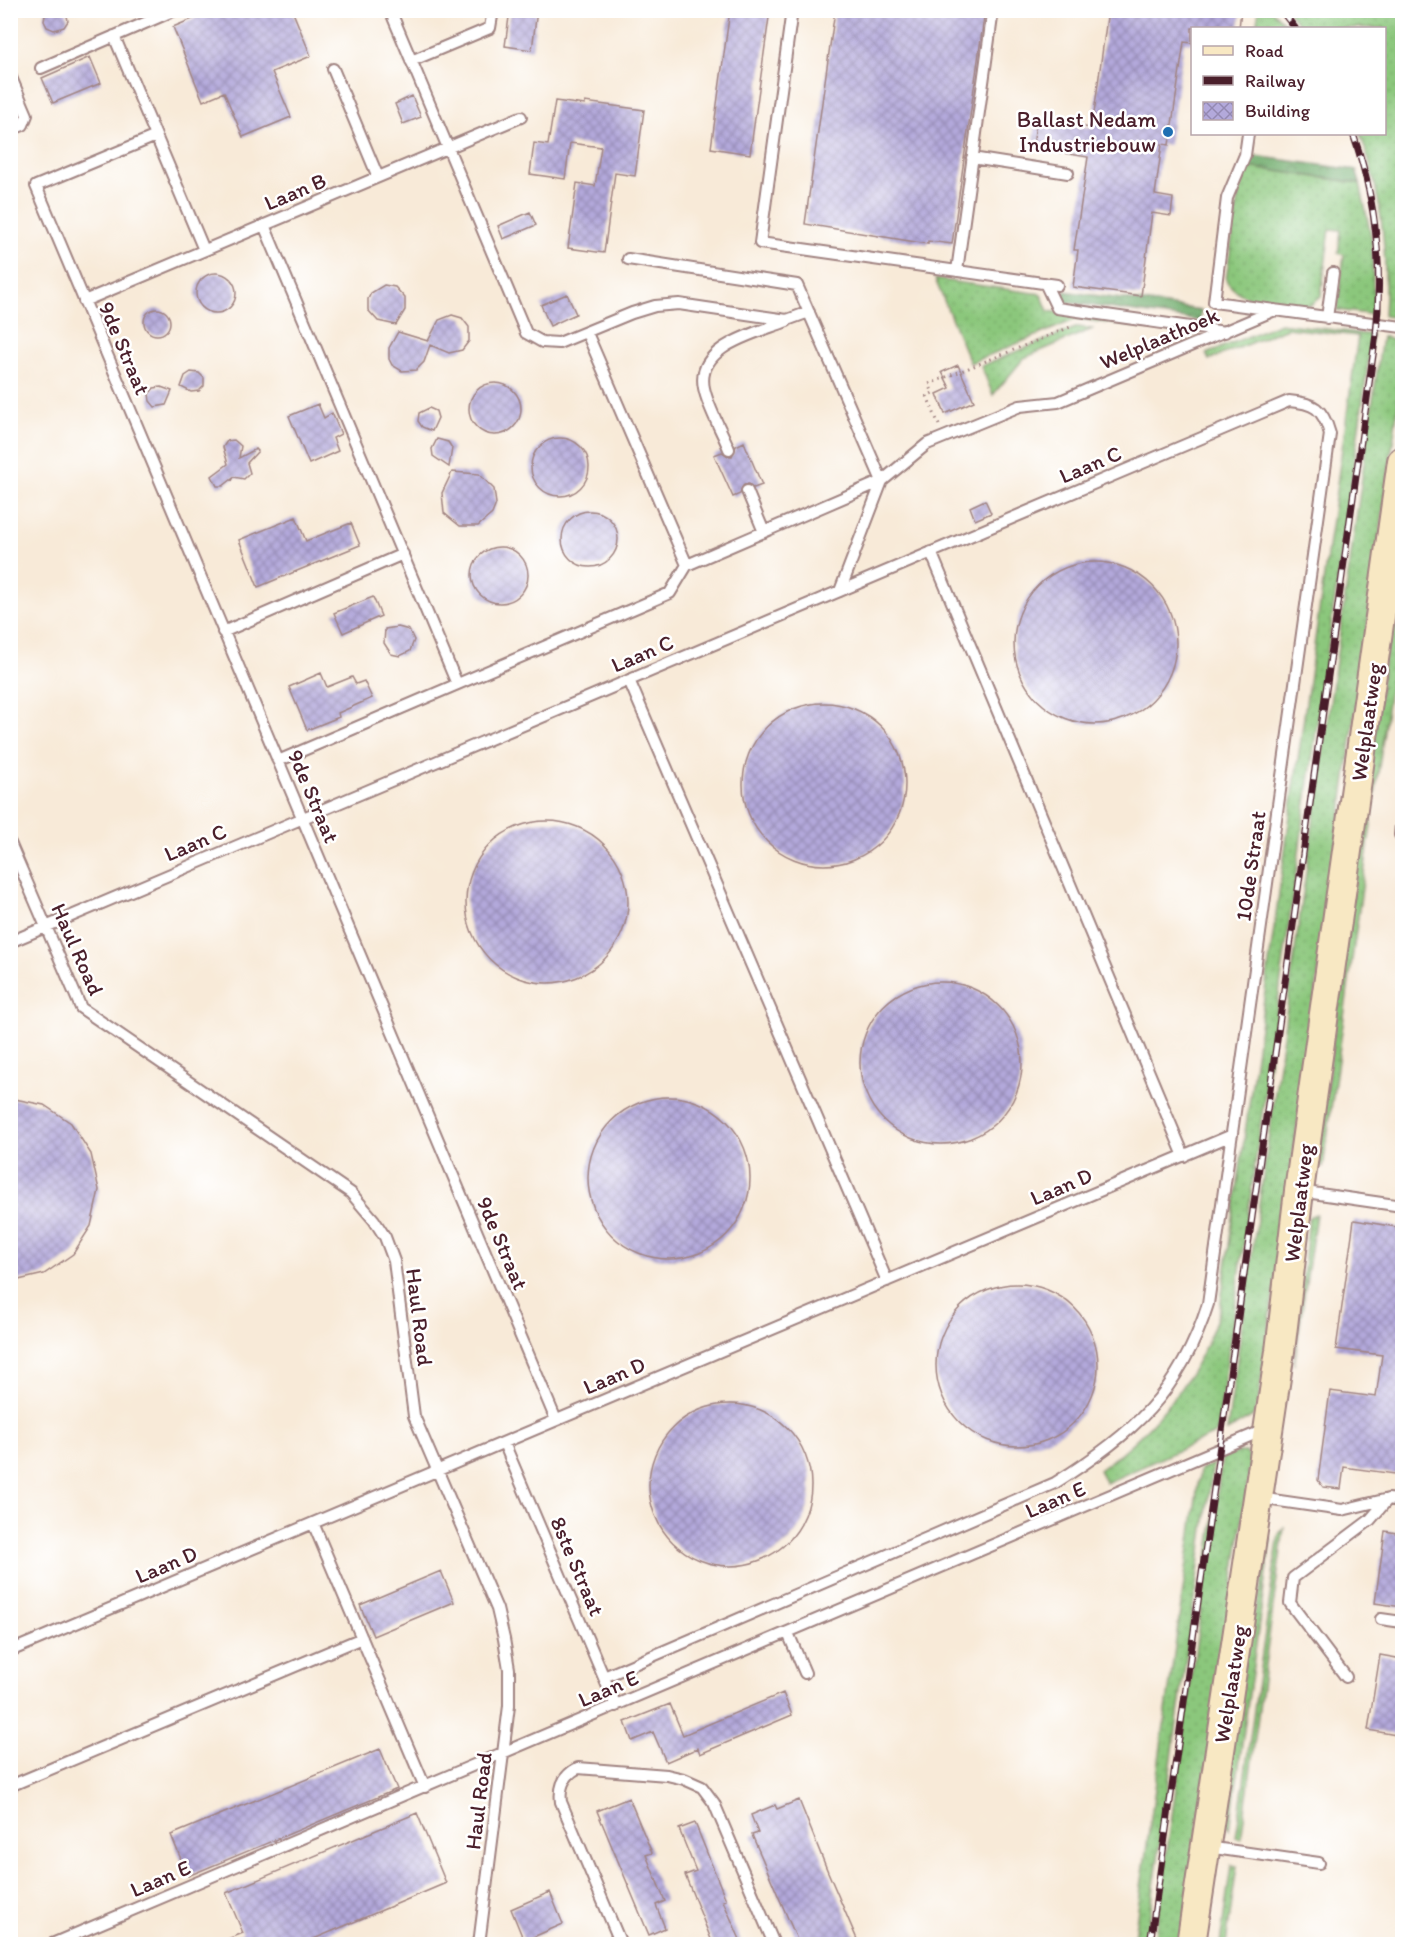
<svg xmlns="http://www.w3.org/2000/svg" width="1413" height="1955" font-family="Itim,sans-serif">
<defs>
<pattern id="grass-dots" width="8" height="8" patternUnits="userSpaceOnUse" patternTransform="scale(1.5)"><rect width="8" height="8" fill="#8bc77c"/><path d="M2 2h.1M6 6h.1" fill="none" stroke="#79aa6b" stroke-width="1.8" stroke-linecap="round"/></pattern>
<pattern id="forest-crowns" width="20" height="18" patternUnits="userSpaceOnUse" patternTransform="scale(1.5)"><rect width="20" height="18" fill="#70ac6c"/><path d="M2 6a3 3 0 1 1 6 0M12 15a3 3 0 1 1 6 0" fill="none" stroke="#5e8b59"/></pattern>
<pattern id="building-cross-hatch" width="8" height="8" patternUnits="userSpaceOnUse" patternTransform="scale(1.5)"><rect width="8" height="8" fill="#b3a9db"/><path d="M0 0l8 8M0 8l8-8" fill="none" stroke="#9489b2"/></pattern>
</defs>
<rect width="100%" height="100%" fill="#fff"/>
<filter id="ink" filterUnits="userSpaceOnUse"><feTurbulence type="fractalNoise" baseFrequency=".0167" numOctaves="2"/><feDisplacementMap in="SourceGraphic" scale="12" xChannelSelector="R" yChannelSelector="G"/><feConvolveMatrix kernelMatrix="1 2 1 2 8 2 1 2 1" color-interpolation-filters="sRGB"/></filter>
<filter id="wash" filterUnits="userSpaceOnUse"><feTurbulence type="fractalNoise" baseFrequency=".008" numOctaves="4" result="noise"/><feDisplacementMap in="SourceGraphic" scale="24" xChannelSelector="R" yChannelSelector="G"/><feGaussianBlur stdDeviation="1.35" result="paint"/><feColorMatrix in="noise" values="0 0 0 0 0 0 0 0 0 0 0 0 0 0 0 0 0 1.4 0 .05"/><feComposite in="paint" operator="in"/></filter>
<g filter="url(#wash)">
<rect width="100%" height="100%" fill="#f8ead8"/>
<path fill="url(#grass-dots)" stroke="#6a7354" stroke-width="1.5" d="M1259 10 1273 11 1289 28H1256Z
M1288 11H1402V317L1400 318 1384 316C1388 254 1382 192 1360 134H1384V28H1302Z
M1248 167 1360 183 1372 241 1374 315 1337 310 1344 255 1338 253 1341 230 1330 229 1321 296 1311 305C1286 305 1240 305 1226 280L1238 197Z
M935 279 1041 294 1048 311 1197 331V335L1077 319 970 363Z
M1280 323 1372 335 1217 1433 1106 1483 1099 1470C1155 1429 1199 1375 1220 1309L1358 336 1287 328 1209 360 1206 354Z
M1078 327 1092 329 1024 358 993 395 981 366Z
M1382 336 1402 344V378L1258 1404 1253 1416 1227 1431Z
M1402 529V602L1323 1167 1317 1160Z
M1316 1214 1294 1365 1309 1217Z
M1239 1452H1246L1251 1460 1181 1944H1154L1222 1459Z
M1213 1464 1146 1944H1133L1200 1470Z
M1284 1528 1241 1839 1236 1837 1279 1534Z
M1271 1538 1230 1829 1222 1819 1241 1666 1260 1591 1268 1539Z
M1231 1865 1237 1866 1226 1944H1220Z"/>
<path fill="url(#forest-crowns)" stroke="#5d664c" stroke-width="1.5" d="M1255 156 1356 170 1360 183 1248 167Z
M1064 291 1201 310 1200 321 1058 301 1059 297H1063Z"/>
<g id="blocks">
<path fill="url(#building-cross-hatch)" d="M46 10H66L68 21 64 27 54 30 47 27 44 21Z
M214 10H292L311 56 272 72 291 117 243 137 224 92 203 101 173 27Z
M510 10H537L532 50 505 46Z
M730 10H770L750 154 711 148Z
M835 10H985L952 244 928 241V244L805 224Z
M1108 10H1241L1239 28H1192V43L1184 42 1169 145 1162 144 1155 195 1173 198 1171 216 1152 213 1141 296 1073 287 1078 250H1074L1088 157 1033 148 1036 121 1092 128Z
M90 57 101 83 53 103 42 78Z
M412 96 421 117 403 124 395 104Z
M555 101 585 105V102L644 110 635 176 615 173 604 253 568 248 577 183 595 186 601 147 570 143 565 179 530 174 534 143 548 145Z
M530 212 536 225 503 239 498 226Z
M196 293a20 20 0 1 1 40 0a20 20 0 1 1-40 0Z
M384 285 395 287 405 298V310L396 325 378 321 368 310V299L371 293Z
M567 294 576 314 550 326 541 305Z
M144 322a13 13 0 1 1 26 0a13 13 0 1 1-26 0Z
M452 315 462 318 469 327V341L462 350 449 353 430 345 424 362 416 370 402 371 392 365 389 359V348L398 332 428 341 439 320Z
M958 365 974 401 945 414 937 394 950 388 942 372Z
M191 372 199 373 204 378V386L199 391 191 392 181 387 185 376Z
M469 409a26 26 0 1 1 52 0a26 26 0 1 1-52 0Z
M161 387 172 391 166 405 155 407 150 401 149 394 154 388Z
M318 404 324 418 332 413 341 434 333 438 338 451 309 464 289 416Z
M429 408 436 411 438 418 432 431 422 427 418 421 419 413Z
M531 467a29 29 0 1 1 58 0a29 29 0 1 1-58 0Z
M437 439 448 442 452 448 449 467 433 456 432 449Z
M234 440 241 446 239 458 256 449 258 451 247 463 250 473 244 479 234 477 232 481V479L223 486H217L212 476 228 464 223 447 227 441Z
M744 442 762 485 754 488 749 484H744L740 494 733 497 714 455 722 452 728 456H732L736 446Z
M452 472 479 474 494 489 496 504 492 514 478 526H460L444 513 442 493Z
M985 500 991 513 975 520 970 507Z
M562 539a28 28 0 1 1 56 0a28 28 0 1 1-56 0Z
M296 517 306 541 351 523 360 545 258 587 239 540Z
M472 575a28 28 0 1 1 56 0a28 28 0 1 1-56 0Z
M1014 643a81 81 0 1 1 162 0a81 81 0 1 1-162 0Z
M373 597 381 616 343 633 334 613Z
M398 627 409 630 414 640 410 651 400 656 391 654 384 643 385 629Z
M321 673 327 687 352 677 356 684 364 681 372 698 338 713 339 717 307 730 289 687Z
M743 784a81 81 0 1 1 162 0a81 81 0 1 1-162 0Z
M466 902a81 81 0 1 1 162 0a81 81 0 1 1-162 0Z
M860 1063a81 81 0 1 1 162 0a81 81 0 1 1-162 0Z
M588 1178a81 81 0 1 1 162 0a81 81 0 1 1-162 0Z
M10 1098 44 1105 71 1123 91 1154 99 1190 91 1226 73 1254 44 1274 10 1282Z
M1354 1220 1402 1228V1475L1344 1467 1341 1489 1323 1487 1318 1480 1330 1391 1376 1397 1382 1355 1336 1349Z
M936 1365a81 81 0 1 1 162 0a81 81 0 1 1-162 0Z
M649 1485a81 81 0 1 1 162 0a81 81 0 1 1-162 0Z
M1385 1531 1402 1534V1607L1375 1603Z
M441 1571 454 1602 373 1636 360 1605Z
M1380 1655 1402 1659V1736L1368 1730Z
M783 1693 792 1715 700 1754 698 1748 666 1762 653 1732 632 1741 625 1722 670 1704 683 1735Z
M380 1749 397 1789 188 1876 171 1835Z
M629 1798 652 1853 646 1855 665 1901 656 1905 665 1928 649 1935 597 1811Z
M799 1800 828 1872 859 1944H799L765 1865 752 1835 758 1833 751 1815 775 1805 777 1809Z
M417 1813 446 1883 302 1944H215L243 1933 226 1893Z
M695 1823 726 1900 723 1901 742 1944H713L685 1875 696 1871 679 1829Z
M550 1892 563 1924 524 1941 511 1909Z"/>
</g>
</g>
<g filter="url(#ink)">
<use href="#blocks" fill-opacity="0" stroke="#a18482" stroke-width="1.5"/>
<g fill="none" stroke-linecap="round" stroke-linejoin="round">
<g stroke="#a18482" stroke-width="14">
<path id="lane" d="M390 10 526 333 542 342 559 343 632 313 655 306 679 304 787 320 809 312
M792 10 760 243 1057 285
M114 36 204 250
M411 61 490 28 493 10
M41 68 175 10
M333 69 378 177
M10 75 27 115 23 125 10 130
M1248 134 1245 155 1227 198 1214 302 1402 327
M156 136 36 186 556 1420
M972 158 1068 173
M264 225 457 684
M628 259 797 285 882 481 840 591
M957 271 993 10
M1045 283 1057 308 1225 332
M84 301 521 117
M1327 318 1333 273
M587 333 687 565
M729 449C721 429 708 408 704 388 695 346 757 333 787 321
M747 491 764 532
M931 552 1184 1156
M223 632 403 554
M629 680 887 1281
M278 761 670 593 687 565 882 481 927 444 1020 406 1058 402 1275 310
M1402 814 1400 835H1402
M10 843 81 1008 351 1193 374 1220 385 1237 394 1261 414 1416 497 1609 504 1639 509 1669V1706L479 1944
M10 942 1289 401C1314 403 1323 408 1330 434L1208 1304C1180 1393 1132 1435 1055 1483L604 1677
M1299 1191 1402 1206
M504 1443 616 1706
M1259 1498 1342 1510 1388 1499 1402 1501
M313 1523 425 1787
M1381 1619 1402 1622
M788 1633 805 1673
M10 1651 1232 1135
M1346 1677 1290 1603 1293 1578 1370 1520 1388 1499
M10 1786 362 1638
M1207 1847 1319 1863
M52 1944 1264 1430
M621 1944 561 1802C559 1787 564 1775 578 1768L667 1775 684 1779 702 1787 714 1803 774 1944"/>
</g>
<g stroke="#a18482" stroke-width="32">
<path id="secondary" d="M1191 1944 1280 1351 1299 1191 1402 461"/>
</g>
<path stroke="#a18482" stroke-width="3" stroke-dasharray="1.5 4.5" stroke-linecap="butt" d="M939 425 927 396 933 393 929 384 1073 326"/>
<use href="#lane" stroke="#fff" stroke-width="10"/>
<use href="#secondary" stroke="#f8e8c3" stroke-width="28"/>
<g stroke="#4a1f2b" stroke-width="7">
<path id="rail" d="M1281 10 1295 28
M1150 1944 1376 334C1383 265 1376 199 1353 134"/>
</g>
<use href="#rail" stroke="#fff" stroke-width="4.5" stroke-dasharray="14" stroke-linecap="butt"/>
</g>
</g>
<circle fill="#1f6fb2" stroke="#fff" stroke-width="2" cx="1168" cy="132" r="6"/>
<g text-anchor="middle" stroke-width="5" stroke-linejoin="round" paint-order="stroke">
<g font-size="22" fill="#4a1f2b" stroke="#fff" text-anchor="end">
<text x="1156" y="127">Ballast Nedam<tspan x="1156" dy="25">Industriebouw</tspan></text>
</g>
<g font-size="22" fill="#4a1f2b" stroke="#fff">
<text transform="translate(295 191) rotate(-23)" y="8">Laan B</text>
<text transform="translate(1159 338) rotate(-23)" y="8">Welplaathoek</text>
<text transform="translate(125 348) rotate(67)" y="8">9de Straat</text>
<text transform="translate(1090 464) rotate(-23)" y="8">Laan C</text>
<text transform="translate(642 653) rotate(-23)" y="8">Laan C</text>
<text transform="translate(1366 722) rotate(-82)" y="8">Welplaatweg</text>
<text transform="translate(314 796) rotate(67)" y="8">9de Straat</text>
<text transform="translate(195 842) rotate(-23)" y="8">Laan C</text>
<text transform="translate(1250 866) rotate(-82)" y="8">10de Straat</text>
<text transform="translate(78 949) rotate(66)" y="8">Haul Road</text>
<text transform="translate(1061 1186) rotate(-23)" y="8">Laan D</text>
<text transform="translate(1298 1203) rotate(-83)" y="8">Welplaatweg</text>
<text transform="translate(503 1243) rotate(67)" y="8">9de Straat</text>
<text transform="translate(420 1317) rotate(83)" y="8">Haul Road</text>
<text transform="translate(614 1375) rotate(-23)" y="8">Laan D</text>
<text transform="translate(1055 1499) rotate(-23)" y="8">Laan E</text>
<text transform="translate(166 1564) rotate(-23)" y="8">Laan D</text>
<text transform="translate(578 1566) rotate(67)" y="8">8ste Straat</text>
<text transform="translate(1230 1684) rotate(-81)" y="8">Welplaatweg</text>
<text transform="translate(608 1688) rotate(-23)" y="8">Laan E</text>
<text transform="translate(478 1801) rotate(-83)" y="8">Haul Road</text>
<text transform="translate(160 1878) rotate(-23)" y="8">Laan E</text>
</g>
</g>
<rect width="1413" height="1955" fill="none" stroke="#fff" stroke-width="36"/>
<rect x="1191" y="27" width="195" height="108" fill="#ffffff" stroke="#b7a5aa" stroke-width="1.5"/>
<rect x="1203" y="46" width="30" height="9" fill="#f8e8c3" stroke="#b7a5aa" stroke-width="1.5"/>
<text x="1245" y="57" font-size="18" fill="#4a1f2b">Road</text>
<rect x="1203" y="76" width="30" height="9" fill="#4a1f2b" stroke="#b7a5aa" stroke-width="1.5"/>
<text x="1245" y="87" font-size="18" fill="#4a1f2b">Railway</text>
<rect x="1203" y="102" width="30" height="18" fill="url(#building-cross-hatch)" stroke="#b7a5aa" stroke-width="1.5"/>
<text x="1245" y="117" font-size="18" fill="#4a1f2b">Building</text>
</svg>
